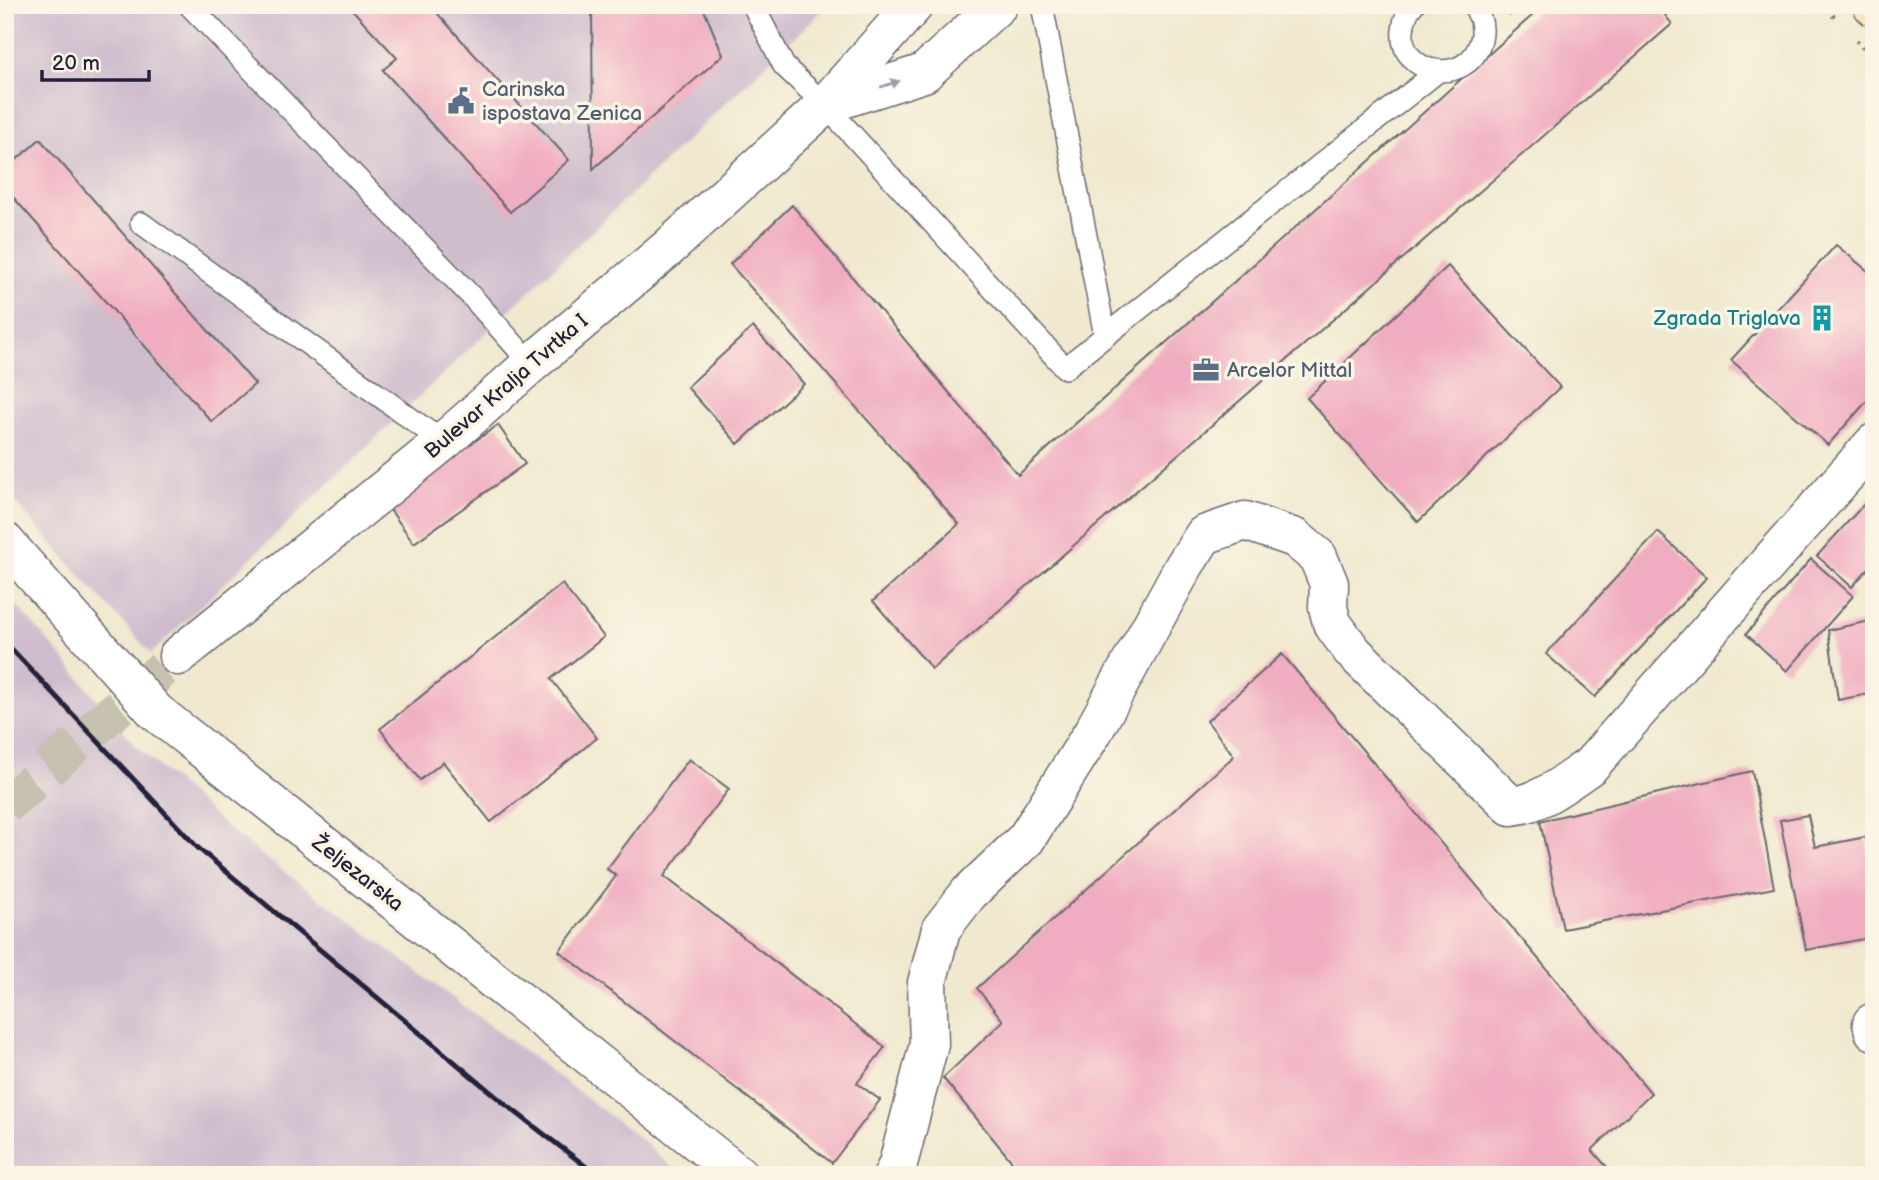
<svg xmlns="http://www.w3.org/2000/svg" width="1879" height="1180" font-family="'Balsamiq Sans',sans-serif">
<rect width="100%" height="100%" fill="#fcf5e5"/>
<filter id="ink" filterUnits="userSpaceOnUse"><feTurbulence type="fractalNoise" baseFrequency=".0143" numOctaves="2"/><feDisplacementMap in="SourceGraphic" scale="14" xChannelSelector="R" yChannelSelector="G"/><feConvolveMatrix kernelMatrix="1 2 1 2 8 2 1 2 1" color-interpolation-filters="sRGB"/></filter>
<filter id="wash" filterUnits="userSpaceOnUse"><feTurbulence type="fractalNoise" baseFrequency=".00686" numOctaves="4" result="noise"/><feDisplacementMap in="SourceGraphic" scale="28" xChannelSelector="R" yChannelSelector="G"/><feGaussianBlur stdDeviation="1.57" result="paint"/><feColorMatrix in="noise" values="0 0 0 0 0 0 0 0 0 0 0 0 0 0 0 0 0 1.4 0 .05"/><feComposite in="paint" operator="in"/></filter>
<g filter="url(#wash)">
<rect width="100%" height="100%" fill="#f0e9cf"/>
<path fill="#cfbdce" d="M5 5H828L151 654 5 491Z
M5 593 58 652 137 747 234 834 637 1136 680 1175H5Z"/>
<g id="blocks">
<path fill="#f0acc0" d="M348 5H430L569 160 510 212 383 70 397 58Z
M592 5H702L723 55 593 169Z
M1544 5H1657L1672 24 932 669 873 601 959 524 730 264 792 205 1018 475Z
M40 139 255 384 212 422 5 188V170Z
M1836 245 1874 276V393L1828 445 1731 360Z
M1448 266 1560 387 1418 522 1307 398Z
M753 327 804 384 738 444 687 387Z
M498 425 525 464 414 543 386 504Z
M1874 493V562L1852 587 1817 556Z
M1658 532 1707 577 1595 697 1546 654Z
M1811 559 1853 596 1787 671 1746 634Z
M562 584 604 637 551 679 597 738 491 822 443 762 420 780 380 729Z
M1874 620V693L1838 700 1828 630Z
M1282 654 1651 1093 1592 1150 1614 1175H1023L943 1078 1003 1021 977 988 1234 756 1207 721Z
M689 759 729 789 664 876 885 1047 857 1083 880 1100 832 1163 559 951 616 876 607 869Z
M1752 771 1774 888 1563 929 1540 821Z
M1808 815 1815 847 1866 837 1874 884V937L1806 950 1780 820Z"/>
</g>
</g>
<g filter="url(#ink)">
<use href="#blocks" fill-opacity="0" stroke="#6a686f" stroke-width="2"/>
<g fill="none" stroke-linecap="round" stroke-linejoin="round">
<path stroke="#c7c1b1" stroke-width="38" stroke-dasharray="38 19" stroke-linecap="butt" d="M5 806 178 656"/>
<g stroke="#6a686f" stroke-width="24">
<path id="service" d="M189 5 474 299 531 364
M753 5 784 66 825 105 1065 368 1437 72
M1042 5 1105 336
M1413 5C1406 12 1404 21 1403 30 1398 76 1469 88 1481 40 1484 27 1481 15 1472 5
M141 223 443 442"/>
</g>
<g stroke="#6a686f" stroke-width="41">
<path id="minor" d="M827 104 924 73 998 5
M5 542 156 712 739 1175
M178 656 443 442 531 364 666 250 825 105 914 5
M1874 1022 1872 1023 1874 1031
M893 1175 898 1164 929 1044 927 983 941 929 969 893 1026 839 1093 732 1184 566 1204 535 1245 521 1295 538 1318 557 1329 584 1328 607 1332 623 1353 652 1511 806C1540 804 1566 782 1590 766L1874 443"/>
</g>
<g stroke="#6a686f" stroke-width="41">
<path id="secondary" d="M1872 5 1874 7"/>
</g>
<path stroke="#6a686f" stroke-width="4.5" stroke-dasharray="2 5" stroke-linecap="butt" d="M1823 5 1837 20
M1508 15 1521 5
M1857 41 1874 60"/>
<use href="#service" stroke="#fff" stroke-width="21"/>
<use href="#minor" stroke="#fff" stroke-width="38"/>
<use href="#secondary" stroke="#fbe6c4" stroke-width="38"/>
<path stroke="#22223b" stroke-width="5" d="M5 642 198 848 505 1104 597 1175"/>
</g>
<defs><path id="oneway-solid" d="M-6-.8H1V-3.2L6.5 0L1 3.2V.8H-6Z" transform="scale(1.75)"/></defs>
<use fill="#9c9ca7" href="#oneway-solid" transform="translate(890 84) rotate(-18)"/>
</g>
<defs>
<g id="civic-bare" transform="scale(2.1)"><path d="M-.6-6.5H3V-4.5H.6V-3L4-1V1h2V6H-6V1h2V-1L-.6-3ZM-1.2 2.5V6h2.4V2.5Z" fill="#5c6f8a" stroke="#fcf5e5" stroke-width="2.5" paint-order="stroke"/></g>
<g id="building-bare" transform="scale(2.1)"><path d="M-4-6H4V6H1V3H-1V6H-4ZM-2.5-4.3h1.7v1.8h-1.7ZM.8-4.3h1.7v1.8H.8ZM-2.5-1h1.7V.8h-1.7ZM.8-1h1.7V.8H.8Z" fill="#0f9aa8" stroke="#fcf5e5" stroke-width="2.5" paint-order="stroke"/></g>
<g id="office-bare" transform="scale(2.1)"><path d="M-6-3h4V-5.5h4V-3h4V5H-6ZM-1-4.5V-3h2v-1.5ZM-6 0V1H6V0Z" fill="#5c6f8a" stroke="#fcf5e5" stroke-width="2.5" paint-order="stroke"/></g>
</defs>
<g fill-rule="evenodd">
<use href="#civic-bare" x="461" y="101"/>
<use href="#building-bare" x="1822" y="318"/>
<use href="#office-bare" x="1206" y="370"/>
</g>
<g text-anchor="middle" stroke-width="7" stroke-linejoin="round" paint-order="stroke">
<g font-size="21" fill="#4e5e75" stroke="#fcf5e5" text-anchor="start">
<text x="482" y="96">Carinska<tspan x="482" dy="24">ispostava Zenica</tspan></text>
<text x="1227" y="377">Arcelor Mittal</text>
</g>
<g font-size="21" fill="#0d838f" stroke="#fcf5e5" text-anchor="end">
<text x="1801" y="325">Zgrada Triglava</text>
</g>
<g font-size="21" fill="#22223b" stroke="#fcf5e5">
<text transform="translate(506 386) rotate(-41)" y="7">Bulevar Kralja Tvrtka I</text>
<text transform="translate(358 873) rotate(38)" y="7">Željezarska</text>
</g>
</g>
<rect width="1879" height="1180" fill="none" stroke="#fcf5e5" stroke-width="28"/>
<path d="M42 70v10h107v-10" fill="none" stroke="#22223b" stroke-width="3.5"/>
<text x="52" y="70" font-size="21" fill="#22223b" stroke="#fcf5e5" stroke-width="5" paint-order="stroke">20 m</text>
</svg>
